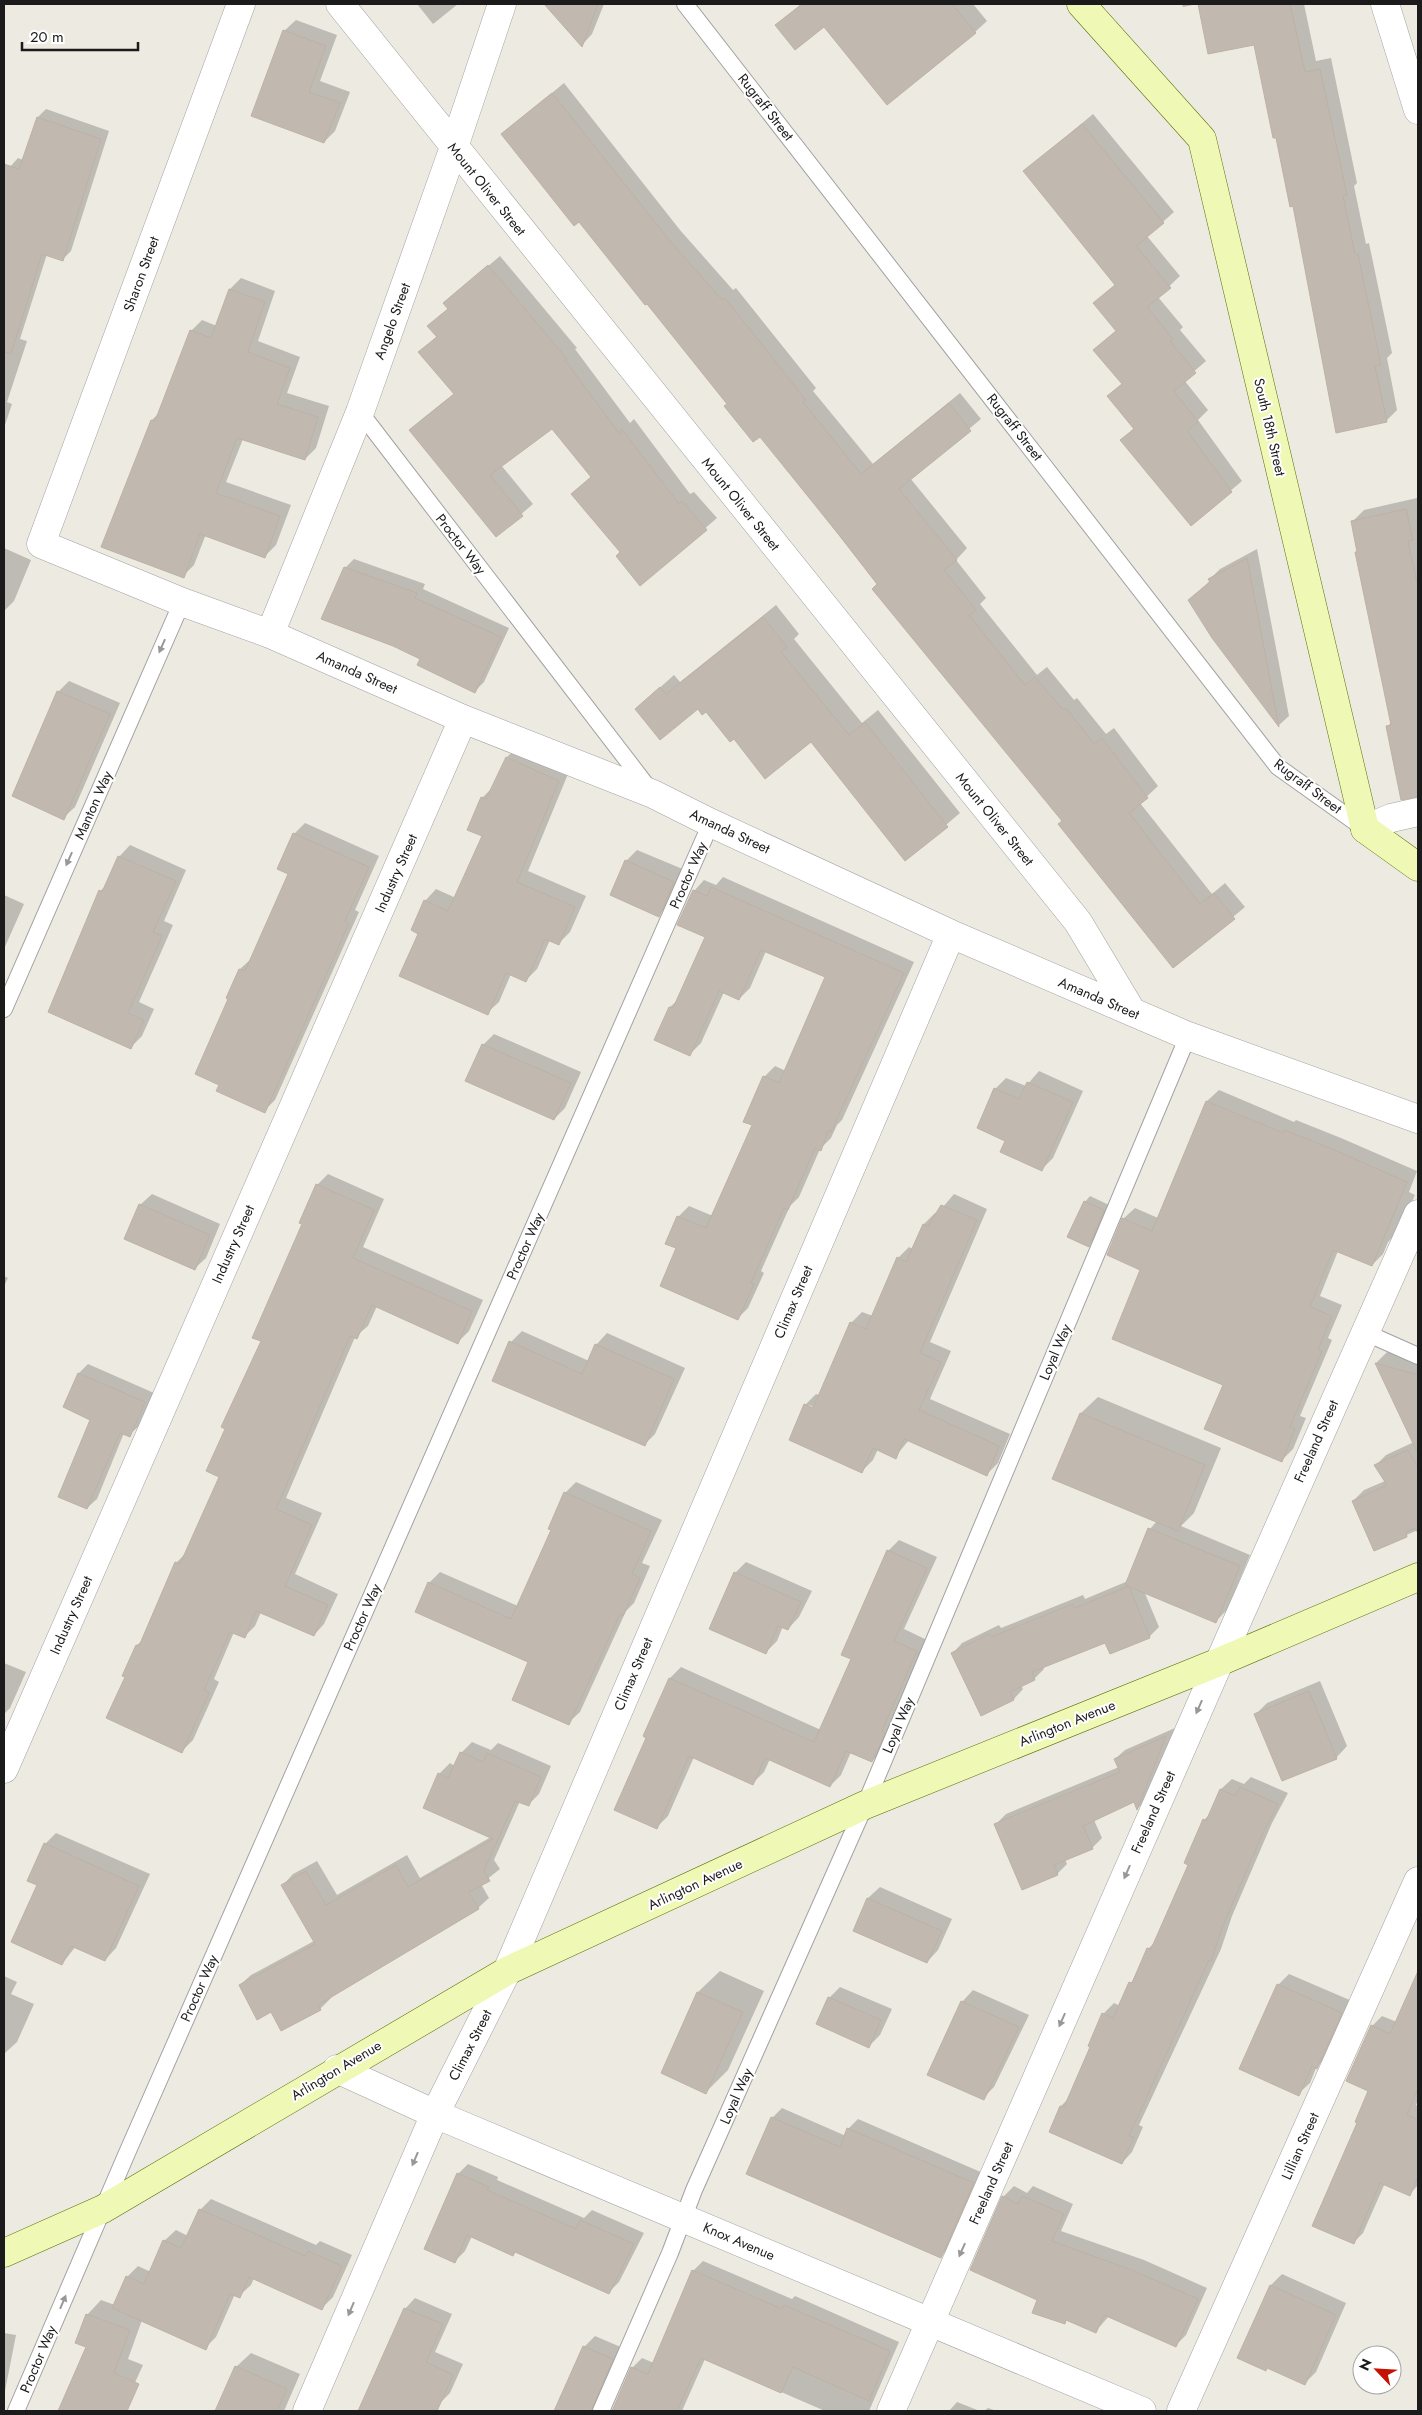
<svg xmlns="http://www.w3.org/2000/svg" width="1422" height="2415" font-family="Jost,sans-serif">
<rect width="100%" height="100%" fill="#edeae1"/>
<path fill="#0003" fill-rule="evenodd" d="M417 4H458L433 24Z
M546 4H604L592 34 582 45Z
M801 4H935L938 6 941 4H973L987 21 975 32 824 25 777 26Z
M1182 4H1197L1183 7Z
M1199 4H1304L1316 61 1331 58 1357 183 1354 186 1366 244 1369 243 1392 353 1387 358 1397 410 1386 421 1294 205 1254 44 1209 53Z
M296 20 337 35 320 81 350 92 335 131 324 142 284 31Z
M564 83 680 230 733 290 736 288 816 388 813 391 873 464 960 393 981 419 910 478 967 548 956 560 986 598 980 604 1037 675 1047 667 1074 700 1077 698 1106 734 1114 728 1158 786 1140 803 1212 894 1225 883 1245 907 1173 967 1063 821 760 435 728 403 579 220 502 134Z
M46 109 109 131 71 251 63 259 47 254 20 339 27 341 7 402 12 404 4 428V184L10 167 18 158 23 160 38 117Z
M1093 114 1174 212 1147 236 1180 276 1158 297 1183 327 1180 330 1206 361 1184 380 1208 410 1198 420 1242 481 1191 524 1122 440 1134 428 1109 396 1123 383 1095 350 1117 330 1095 303 1116 284 1025 171Z
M500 256 577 348 575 349 630 423 634 419 690 494 694 492 717 518 640 584 621 552 572 494 592 476 552 427 501 465 533 504 496 536 421 420 455 393 420 352 437 336 439 316 449 308 445 303Z
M241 278 275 291 258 341 300 357 287 393 329 406 316 448 305 459 243 439 226 482 291 505 276 545 265 556 206 534 194 565 183 576 152 420 160 412 191 331 202 320 217 326 230 289Z
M1417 498 1418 758 1395 763 1387 727 1391 723 1356 553 1358 550 1353 521 1364 510Z
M4 548 31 560 14 601 4 611Z
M1257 549 1289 716 1279 725 1213 637 1189 600 1211 580 1210 579 1220 569Z
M354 559 425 584 423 589 509 628 484 682 475 691 421 658 345 568Z
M776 605 799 634 794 639 862 723 878 710 960 813 906 859 811 740 734 737 706 710 698 707 636 709 674 675 680 682Z
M69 681 120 703 75 807 63 818 58 692Z
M518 746 570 769 528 871 586 896 570 932 559 943 550 940 537 969 526 980 511 974 499 1002 487 1013 420 933 425 901 436 889 456 898 483 836 468 829 482 798 493 787 507 757Z
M305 823 379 856 355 910 359 912 275 1100 264 1111 221 1084 230 999 228 998 240 969 251 959 290 873 294 834Z
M130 845 186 870 164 921 173 925 139 1002 154 1009 142 1036 131 1047 100 891 107 885 119 857Z
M637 850 685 870 670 904 659 915 626 861Z
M723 877 914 962 842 1120 837 1125 831 1138 820 1149 799 1197 790 1206 761 1271 764 1273 748 1308 737 1319 677 1248 678 1217 689 1206 713 1216 754 1124 764 1077 775 1066 786 1071 827 977 766 951 750 988 739 999 724 992 701 1043 690 1054 670 1007 679 999 707 937 694 891 704 880 716 885Z
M4 895 24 904 4 949Z
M494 1034 581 1072 565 1108 554 1119 483 1045Z
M1039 1071 1083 1091 1053 1158 1042 1169 1007 1140 995 1089 1006 1078 1026 1086Z
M1219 1090 1294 1122 1296 1120 1341 1138 1417 1171 1409 1192 1415 1195 1398 1232 1388 1242 1383 1254 1372 1265 1338 1251 1320 1296 1342 1305 1328 1338 1332 1340 1300 1416 1306 1418 1293 1449 1282 1460 1142 1269 1123 1219 1135 1208 1158 1218 1207 1101Z
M328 1174 384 1199 363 1247 483 1300 469 1331 458 1342 377 1306 368 1326 355 1337 286 1498 322 1513 295 1574 338 1594 324 1624 314 1635 261 1612 255 1626 244 1637 234 1632 214 1679 219 1682 193 1740 182 1751 124 1675 137 1645 144 1639 176 1563 187 1552 221 1476 262 1341 317 1185Z
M152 1194 220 1224 206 1258 194 1269 140 1205Z
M954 1194 987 1209 930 1342 951 1351 930 1399 1010 1434 998 1463 987 1474 909 1440 895 1457 878 1449 873 1460 862 1471 805 1405 816 1394 819 1395 851 1323 862 1312 873 1316 898 1258 909 1247 913 1249 924 1224 935 1213 937 1214ZM809 1405 819 1410 809 1408Z
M1090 1196 1109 1205 1094 1240 1088 1245 1085 1202Z
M4 1276 8 1278 4 1286Z
M522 1331 589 1361 596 1345 607 1333 685 1368 655 1434 644 1445 511 1342Z
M1387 1352 1418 1361V1530L1374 1549 1353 1501 1364 1490 1385 1481 1375 1466 1386 1455 1414 1442 1376 1363Z
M88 1364 154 1393 139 1426 129 1435 124 1433 97 1499 87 1508 92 1419 64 1407 79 1373Z
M1098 1397 1221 1448 1194 1513 1181 1526 1250 1555 1227 1610 1216 1621 1144 1591 1159 1627 1149 1637 1106 1641 1043 1667 1044 1669 1035 1678 1021 1685 1023 1689 1014 1699 982 1715 953 1653 962 1643 999 1625 1001 1628 1083 1595 1085 1599 1128 1581 1150 1529 1157 1521 1054 1478 1081 1413Z
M576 1482 662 1520 642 1563 650 1566 634 1603 626 1611 580 1712 568 1723 530 1662 429 1583 440 1572 518 1606 552 1529 565 1493Z
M899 1540 937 1557 904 1629 927 1640 892 1720 895 1721 883 1750 872 1761 851 1752 841 1775 830 1786 770 1759 764 1772 753 1783 694 1757 668 1816 657 1827 648 1737 644 1736 670 1678 681 1667 821 1730 852 1658 888 1551Z
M746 1562 812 1591 799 1617 788 1629 783 1626 777 1641 766 1652 735 1573Z
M4 1663 26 1672 10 1708 4 1714Z
M1320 1681 1347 1746 1336 1758 1256 1714 1267 1703Z
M1175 1728 1147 1799 1138 1808 1134 1800 1094 1820 1102 1838 1092 1848 1065 1859 1067 1864 1057 1874 996 1824 1006 1814 1119 1767 1115 1759 1125 1750Z
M472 1742 491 1750 498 1743 551 1766 539 1794 528 1805 520 1801 494 1860 500 1869 481 1884 489 1898 478 1908 330 1997 331 1998 320 2009 271 2010 240 1985 251 1975 314 1941 283 1885 293 1874 317 1861 337 1895 407 1855 420 1878 491 1837 439 1774 450 1763 455 1766 461 1753Z
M1251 1777 1288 1793 1272 1823 1232 1916 1221 1949 1139 2125 1143 2127 1132 2152 1122 2163 1050 2131 1061 2106 1069 2098 1092 2046 1103 2014 1114 2003 1120 2006 1148 1949 1155 1942 1190 1864 1204 1820 1212 1812 1221 1789 1232 1779 1244 1784Z
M56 1833 150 1874 116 1948 105 1960 76 1946 62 1964 39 1885 45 1844Z
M880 1887 952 1919 938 1950 927 1962 855 1930 868 1898Z
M720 1971 764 1991 728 2070 706 2092 662 2073 698 1992Z
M1418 1973V2100L1416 2105 1418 2106V2185L1410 2194 1385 2183 1363 2233 1353 2243 1359 2123 1370 2091 1372 2026 1382 2016 1397 2022Z
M1289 1974 1352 2001 1328 2056 1316 2068 1310 2083 1298 2094 1278 1985Z
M4 1976 17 1982 11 1994 34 2004 17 2042 5 2053 4 2052Z
M840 1987 892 2009 880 2035 869 2046 829 1998Z
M973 1990 1029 2015 994 2087 983 2098 962 2002Z
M782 2108 846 2136 848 2129 858 2119 983 2173 951 2246 941 2256 772 2118Z
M468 2164 498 2177 497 2180 584 2218 592 2210 644 2233 619 2282 609 2292 516 2251 472 2236 465 2251 455 2261 458 2174Z
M1014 2186 1027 2193 1033 2186 1073 2204 1061 2231 1144 2260 1207 2288 1186 2335 1176 2345 1109 2316 1096 2331 1067 2319 1064 2322 1038 2299 1003 2197Z
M211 2199 316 2245 320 2241 352 2255 333 2297 322 2308 254 2278 251 2285 239 2296 235 2294 216 2337 205 2348 142 2320 128 2359 143 2365 122 2411H58L88 2346 87 2315 101 2300 115 2305 127 2277 138 2266 151 2272 164 2241 176 2230 188 2236 200 2210Z
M703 2261 792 2299 795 2296 899 2342 869 2411H825L705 2359 682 2411H613L632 2368 642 2358 654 2363 693 2271Z
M1282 2274 1346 2303 1316 2372 1305 2383 1271 2285Z
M415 2298 452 2314 435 2352 463 2364 450 2393 439 2404 429 2399 423 2411H361L405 2309Z
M4 2333 16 2335 4 2396Z
M595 2336 623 2348 595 2411H586L561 2400 584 2347Z
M251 2353 300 2374 284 2411H217L236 2367Z
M957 2402 980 2411H949Z
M988 2408 997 2411H984Z"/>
<path fill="#c1b9b0" stroke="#beb1a4" d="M544 4H598L582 47Z
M802 4H952L976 33 887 105 824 27 795 50 775 25Z
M1198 4H1290L1305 72 1320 69 1347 195 1343 196 1355 254H1358L1381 365 1375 366 1387 422 1336 433 1293 206 1290 207 1276 138H1273L1254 45 1208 54Z
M283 30 326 46 309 92 340 103 324 143 251 116Z
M552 93 670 241 722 300 725 298 806 400 803 402 861 474 949 403 971 431 899 489 957 560 944 570 976 610 969 615 1025 685 1035 677 1063 710 1066 708 1094 744 1102 738 1148 798 1129 813 1200 904 1214 893 1235 919 1173 968 1058 824 1062 821 872 589 877 584 840 536 760 437 753 442 724 406 727 404 647 304 645 305 579 222 574 226 501 134Z
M37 117 101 139 63 261 42 254 11 354 4 352V164L19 169Z
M1082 124 1164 223 1136 246 1171 288 1147 307 1173 339 1170 341 1196 373 1174 391 1198 422 1187 431 1232 492 1191 526 1120 440 1134 429 1107 396 1122 384 1093 350 1116 331 1093 303 1115 285 1023 171Z
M488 265 567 359 565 360 619 433 622 429 679 504 682 501 707 530 640 586 616 556 620 552 571 494 591 477 552 429 490 475 523 516 496 537 409 430 454 394 418 352 437 337 427 326 448 309 443 303Z
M229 289 265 302 248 352 290 368 277 404 318 417 305 460 237 438 216 493 280 516 265 558 200 534 184 578 101 547 151 420 155 421 190 330 211 338Z
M1406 509 1413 540 1408 541 1418 588V797L1401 800 1386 726 1391 725 1355 552H1357L1351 521Z
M1247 558 1279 727 1212 638 1188 600 1210 582 1208 579Z
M344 567 417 593 415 598 501 637 475 693 417 665 420 659 393 646 321 619Z
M763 617 787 647 781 652 849 735 865 722 948 827 905 861 811 742 765 779 734 739 730 742 706 712 702 715 698 709 660 740 635 709 660 687 666 694Z
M57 691 110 714 64 820 12 796Z
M506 757 559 781 517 882 575 907 559 945 545 939 526 982 506 973 488 1015 399 976 418 934 411 930 424 900 448 911 482 836 467 830 481 797 486 799Z
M293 833 369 867 345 921 349 923 265 1113 216 1091 219 1085 195 1074 228 999 226 998 239 969 245 971 288 874 277 869Z
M118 856 176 881 153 932 162 936 128 1013 144 1020 131 1049 48 1012 99 890 102 892Z
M625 860 674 882 659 917 610 895Z
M711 887 904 973 831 1132 828 1131 821 1151 815 1148 788 1210 784 1208 751 1283 754 1284 738 1320 660 1286 676 1248 665 1244 677 1216 706 1228 752 1125 743 1122 763 1076 779 1083 825 977 761 950 739 1000 719 991 690 1056 654 1040 669 1007 673 1008 705 937 677 925 693 890 707 896Z
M482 1044 571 1083 554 1120 465 1081Z
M1027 1082 1073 1102 1042 1171 1000 1152 1005 1141 977 1128 994 1088 1019 1099Z
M1206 1101 1283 1133 1284 1130 1330 1148 1407 1182 1372 1266 1333 1250 1310 1307 1332 1316 1318 1350 1322 1351 1290 1427 1295 1429 1282 1462 1204 1429 1223 1385 1112 1339 1140 1270 1107 1255 1122 1218 1152 1231Z
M316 1184 374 1210 353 1258 472 1311 458 1344 372 1305 357 1339 350 1336 276 1509 312 1525 285 1586 328 1605 314 1636 256 1611 245 1638 230 1632 204 1690 209 1693 182 1753 106 1718 125 1677 122 1676 136 1645 139 1646 175 1562 180 1564 219 1477 206 1471 225 1429 221 1427 261 1341 252 1338 302 1224 299 1223Z
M1084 1201 1104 1210 1089 1247 1067 1237Z
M139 1204 210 1235 195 1270 124 1239Z
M941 1205 977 1220 920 1353 941 1362 919 1410 999 1446 987 1476 904 1439 896 1459 873 1448 862 1473 789 1440 804 1404 813 1408 850 1322 866 1329 897 1257 906 1262 923 1224 928 1226Z
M509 1341 582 1374 595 1344 674 1379 645 1446 492 1381Z
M1375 1363 1418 1375V1454Z
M78 1373 145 1402 130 1437 120 1433 87 1509 58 1497 90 1420 63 1407Z
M1080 1413 1205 1465 1178 1531 1052 1479Z
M1408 1450 1418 1467V1533L1415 1528 1406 1532 1407 1537 1374 1551 1352 1501 1387 1485 1374 1465Z
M564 1492 651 1531 632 1574 640 1578 623 1616 620 1614 569 1725 512 1700 528 1662 415 1612 428 1582 511 1619 551 1530 548 1529Z
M1148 1528 1240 1566 1216 1623 1125 1585Z
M887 1550 927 1568 894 1641 917 1651 882 1731 885 1733 872 1762 846 1751 830 1787 765 1758 753 1785 689 1756 657 1829 614 1810 646 1738 643 1736 669 1678 814 1742 851 1659 841 1655Z
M734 1572 801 1602 788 1630 778 1626 766 1654 709 1629Z
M1129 1586 1150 1638 1110 1654 1105 1643 1032 1672 1035 1680 1010 1692 1014 1700 981 1716 951 1653 989 1634 991 1637 1073 1604 1075 1608Z
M1309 1691 1337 1759 1282 1781 1254 1714Z
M1166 1736 1137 1810 1134 1802 1083 1826 1093 1849 1054 1865 1058 1875 1022 1890 994 1824 1120 1772 1114 1759Z
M460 1752 483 1762 487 1753 541 1777 529 1806 515 1801 484 1871 490 1881 469 1892 479 1909 318 2005 321 2010 281 2031 271 2012 257 2020 239 1985 315 1944 281 1885 306 1871 326 1905 396 1865 408 1887 493 1839 423 1808 438 1773 448 1778Z
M1240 1787 1278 1804 1262 1835 1222 1928 1211 1961 1209 1960 1129 2136 1134 2137 1122 2164 1049 2132 1060 2106 1064 2107 1090 2047 1088 2046 1102 2013 1113 2018 1129 1982 1132 1983 1147 1948 1151 1949 1188 1865 1184 1863 1203 1819 1206 1821 1220 1789 1235 1796Z
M44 1843 139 1886 105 1961 71 1946 62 1965 11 1942 37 1885 27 1881Z
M867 1898 942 1931 927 1963 853 1931Z
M1418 1971V2088L1407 2115 1418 2120V2177L1410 2196 1380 2183 1354 2244 1312 2226 1357 2123 1355 2122 1368 2091 1346 2081 1371 2025 1390 2034Z
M1277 1984 1342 2013 1317 2069 1312 2066 1299 2096 1239 2069Z
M697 1992 743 2012 706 2094 661 2073Z
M828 1997 881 2020 869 2048 816 2024Z
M961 2001 1019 2027 984 2100 927 2075Z
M771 2117 840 2147 847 2128 974 2183 941 2258 746 2174Z
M457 2173 489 2187 487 2190 576 2229 580 2220 634 2244 609 2294 515 2252 513 2256 467 2235 455 2263 424 2249Z
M1002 2196 1018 2204 1022 2196 1064 2214 1052 2241 1134 2271 1198 2299 1176 2347 1104 2315 1096 2333 1066 2320 1065 2324 1032 2313 1037 2300 970 2270Z
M199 2209 305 2256 308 2251 342 2266 322 2310 249 2277 240 2298 230 2294 206 2350 112 2308 126 2276 144 2284 163 2240 181 2248Z
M692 2270 782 2309 784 2305 890 2351 869 2401 793 2367 781 2393 701 2358 677 2411H612L631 2367 648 2374Z
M1270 2285 1336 2315 1305 2385 1267 2368 1266 2371 1237 2358Z
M404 2308 443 2324 426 2362 453 2375 437 2411H358Z
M86 2314 130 2330 114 2373 139 2384 127 2411H58L86 2347 75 2343Z
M583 2346 613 2359 591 2411H554Z
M235 2366 287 2389 277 2411H215Z"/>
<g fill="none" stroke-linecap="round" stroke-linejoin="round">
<g stroke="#a2a2a2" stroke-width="18">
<path id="service" d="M685 4 1278 767 1365 829
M360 412 650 790
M4 1009 182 602
M1364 1332 1418 1356
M16 2411 127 2153 711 823
M601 2411 670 2253 694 2190 865 1805 1188 1036"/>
</g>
<g stroke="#a2a2a2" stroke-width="29">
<path id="minor" d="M241 4 41 544 182 602 270 634 463 719 653 794 711 823 951 934 1188 1036 1418 1119
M340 4 1078 922 1132 1012
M1385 4 1418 110
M270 634 360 412 454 147 502 4
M1365 829 1391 818 1418 812
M4 1769 463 719
M337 2069 435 2114 1142 2411
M307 2411 435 2114 507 1971 951 934
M891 2411 1239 1617 1418 1214
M1181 2411 1418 1881"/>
</g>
<g stroke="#5b6f06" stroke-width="29">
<path id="secondary" d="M1081 4 1202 139 1365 829 1418 867
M4 2253 103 2209 507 1971 865 1805 1219 1662 1418 1577"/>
</g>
<use href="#service" stroke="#fff" stroke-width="16"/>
<use href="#minor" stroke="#fff" stroke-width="28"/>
<use href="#secondary" stroke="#eff8b4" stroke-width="28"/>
</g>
<defs><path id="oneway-solid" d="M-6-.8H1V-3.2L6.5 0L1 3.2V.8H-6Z" transform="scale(1.25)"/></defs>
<g fill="#989898">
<use href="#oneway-solid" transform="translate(162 646) rotate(114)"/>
<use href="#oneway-solid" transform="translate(69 859) rotate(114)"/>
<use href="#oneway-solid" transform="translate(1199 1707) rotate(114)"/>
<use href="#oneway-solid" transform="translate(1127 1872) rotate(114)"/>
<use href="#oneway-solid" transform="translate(1062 2020) rotate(114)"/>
<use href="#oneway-solid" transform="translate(415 2159) rotate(113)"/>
<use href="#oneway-solid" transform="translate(962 2250) rotate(114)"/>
<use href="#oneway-solid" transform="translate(63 2302) rotate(-67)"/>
<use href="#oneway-solid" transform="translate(351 2309) rotate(113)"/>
</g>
<g text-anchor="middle" stroke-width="4" stroke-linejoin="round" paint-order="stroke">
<g font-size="14" fill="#1b1b1b" stroke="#fff">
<text transform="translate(766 107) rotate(52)" y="5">Rugraff Street</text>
<text transform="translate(487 189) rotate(51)" y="5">Mount Oliver Street</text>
<text transform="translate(141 274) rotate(-70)" y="5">Sharon Street</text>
<text transform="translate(392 321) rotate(-70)" y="5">Angelo Street</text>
<text transform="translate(1015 427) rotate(52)" y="5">Rugraff Street</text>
<text transform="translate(1270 427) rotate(77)" y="5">South 18th Street</text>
<text transform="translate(741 504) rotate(51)" y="5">Mount Oliver Street</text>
<text transform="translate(461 544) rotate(52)" y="5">Proctor Way</text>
<text transform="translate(357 672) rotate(24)" y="5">Amanda Street</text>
<text transform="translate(1308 786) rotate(37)" y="5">Rugraff Street</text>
<text transform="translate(93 805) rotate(-66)" y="5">Manton Way</text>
<text transform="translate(995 819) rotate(51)" y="5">Mount Oliver Street</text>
<text transform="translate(730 831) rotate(25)" y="5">Amanda Street</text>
<text transform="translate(396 873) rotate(-66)" y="5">Industry Street</text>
<text transform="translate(688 875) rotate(-66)" y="5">Proctor Way</text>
<text transform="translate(1099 998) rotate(23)" y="5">Amanda Street</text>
<text transform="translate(233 1244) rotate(-66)" y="5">Industry Street</text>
<text transform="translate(525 1246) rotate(-66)" y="5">Proctor Way</text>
<text transform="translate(793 1302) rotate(-67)" y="5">Climax Street</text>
<text transform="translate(1055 1352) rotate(-67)" y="5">Loyal Way</text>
<text transform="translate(1316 1441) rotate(-66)" y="5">Freeland Street</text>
<text transform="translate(71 1615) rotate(-66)" y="5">Industry Street</text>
<text transform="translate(362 1617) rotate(-66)" y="5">Proctor Way</text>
<text transform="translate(633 1674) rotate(-67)" y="5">Climax Street</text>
<text transform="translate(1067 1723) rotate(-22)" y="5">Arlington Avenue</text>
<text transform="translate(898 1725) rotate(-67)" y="5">Loyal Way</text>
<text transform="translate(1153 1812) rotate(-66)" y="5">Freeland Street</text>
<text transform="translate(695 1884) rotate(-25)" y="5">Arlington Avenue</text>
<text transform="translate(199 1988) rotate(-66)" y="5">Proctor Way</text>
<text transform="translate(470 2045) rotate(-63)" y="5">Climax Street</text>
<text transform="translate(336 2070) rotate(-31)" y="5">Arlington Avenue</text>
<text transform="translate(736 2096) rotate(-66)" y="5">Loyal Way</text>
<text transform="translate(1300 2146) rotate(-66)" y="5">Lillian Street</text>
<text transform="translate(991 2183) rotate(-66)" y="5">Freeland Street</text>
<text transform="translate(739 2241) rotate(23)" y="5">Knox Avenue</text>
<text transform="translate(38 2359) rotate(-67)" y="5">Proctor Way</text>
</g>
</g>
<rect width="1422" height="2415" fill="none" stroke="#1b1b1b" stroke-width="10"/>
<g transform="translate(1377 2370) rotate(295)"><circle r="24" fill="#ffffff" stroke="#a4a4a4"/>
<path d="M0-4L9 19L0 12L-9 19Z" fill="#c41203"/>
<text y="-8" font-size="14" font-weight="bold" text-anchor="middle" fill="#1b1b1b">N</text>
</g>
<path d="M22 42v8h116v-8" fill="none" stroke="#1b1b1b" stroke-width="2.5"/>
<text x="30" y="42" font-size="15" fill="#1b1b1b" stroke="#ffffff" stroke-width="4" paint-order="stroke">20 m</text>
</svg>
